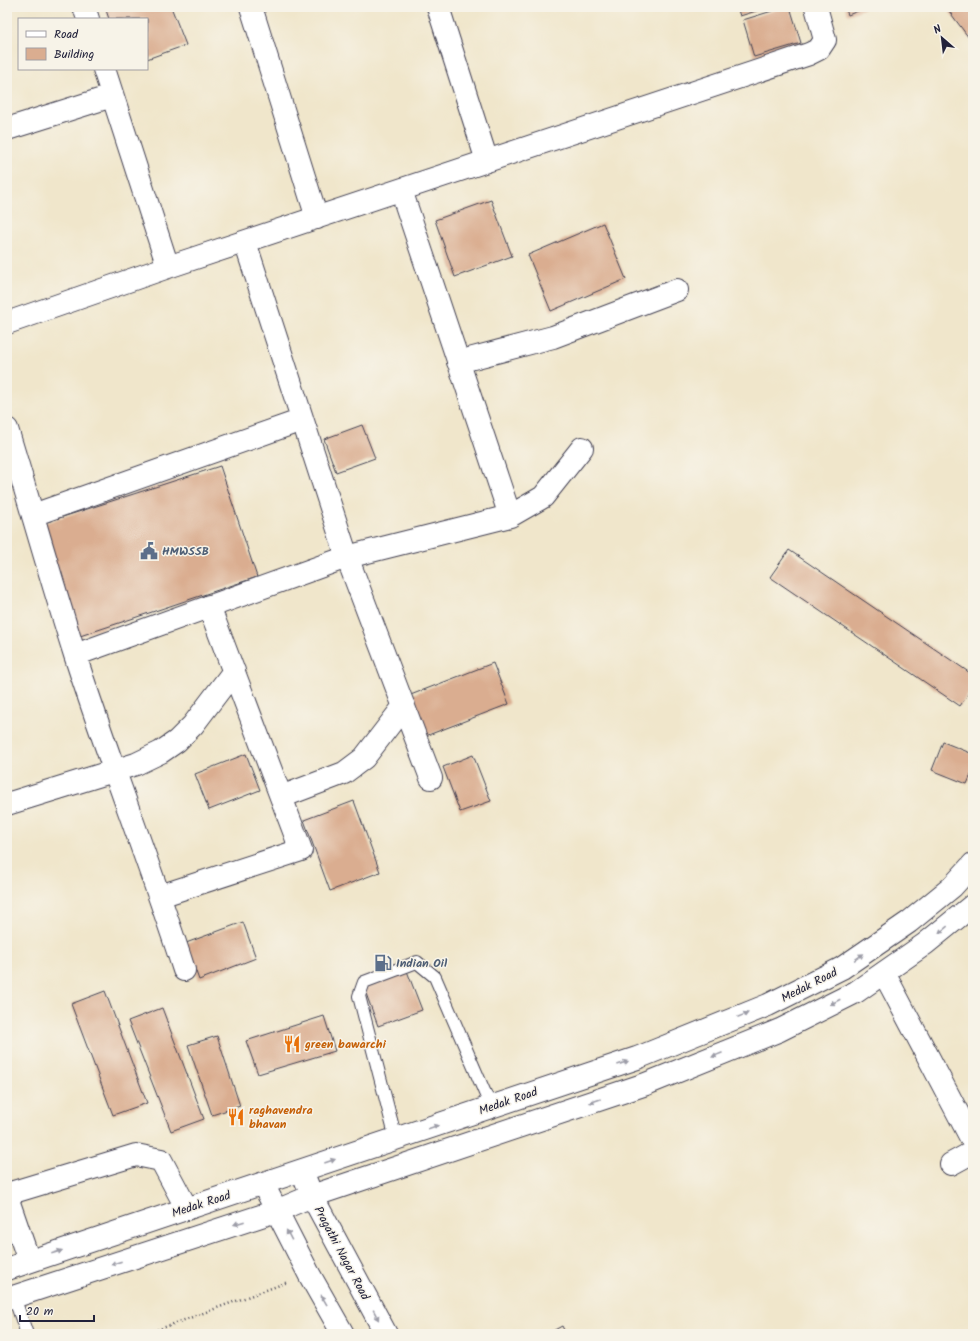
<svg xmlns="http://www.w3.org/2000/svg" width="980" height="1341" font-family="Kalam,sans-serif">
<rect width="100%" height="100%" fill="#f7f3e8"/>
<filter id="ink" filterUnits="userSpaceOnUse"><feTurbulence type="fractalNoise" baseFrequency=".025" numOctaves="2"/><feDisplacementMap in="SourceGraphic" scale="8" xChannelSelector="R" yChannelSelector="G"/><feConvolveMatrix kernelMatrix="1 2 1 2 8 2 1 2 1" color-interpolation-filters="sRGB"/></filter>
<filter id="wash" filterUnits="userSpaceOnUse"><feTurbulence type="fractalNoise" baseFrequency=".012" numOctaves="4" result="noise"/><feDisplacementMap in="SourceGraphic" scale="16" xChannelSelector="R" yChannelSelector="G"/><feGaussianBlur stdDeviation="0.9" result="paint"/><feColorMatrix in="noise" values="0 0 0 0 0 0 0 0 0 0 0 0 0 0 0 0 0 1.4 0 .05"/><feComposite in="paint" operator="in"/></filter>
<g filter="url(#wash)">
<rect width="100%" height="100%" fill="#f0e6cb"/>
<g id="blocks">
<path fill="#daad90" d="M105 7H171L186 45 147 59V19H109Z
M737 7H769L740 16Z
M785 7H790L801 43 754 57 743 20Z
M845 7H868L848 15Z
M946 7H973V35L969 38Z
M491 200 512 256 455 277 435 220Z
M603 223 626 279 551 311 528 255Z
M362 425 375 458 336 472 324 439Z
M220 466 257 577 77 637 41 524Z
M789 550 973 675V687L960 706 770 577Z
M493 663 509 704 423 737 408 696Z
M943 742 973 754V770L967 784 932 770Z
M246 754 260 790 209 810 195 774Z
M473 755 491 801 460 812 443 767Z
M354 801 380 872 330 891 304 820Z
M243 922 256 958 199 980 186 943Z
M407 971 422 1010 378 1026 364 988Z
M105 991 147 1103 113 1115 71 1004Z
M162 1008 204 1119 171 1131 128 1021Z
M324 1016 335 1051 258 1074 246 1041Z
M217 1036 240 1106 212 1115 188 1045Z
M562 1326 566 1334H547Z"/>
</g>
</g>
<g filter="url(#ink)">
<use href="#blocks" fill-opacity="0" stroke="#413f51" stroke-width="1"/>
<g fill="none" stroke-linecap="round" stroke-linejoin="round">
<g stroke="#413f51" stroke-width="14">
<path id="service" d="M396 1139 359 996 364 982 417 962 435 977 491 1107
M14 1297 27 1334"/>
</g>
<g stroke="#413f51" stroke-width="24">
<path id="minor" d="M84 7 88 19
M251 7 317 218
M438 7 487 161
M104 69 168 267
M7 129 112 96
M401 190 510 516
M245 242 347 557 431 778
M7 323 168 267 809 54 819 49 825 40 816 7
M458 362 553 337 677 290
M7 429C30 504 51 580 75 655 109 761 150 864 184 970
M33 515 302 420
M75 655 347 557 510 516 543 497 582 448
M281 797 344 773 364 758 404 706
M7 804 136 764 161 752 177 741 193 725 234 671
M160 896 301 850 209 606
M884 973 973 1142
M951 1164 973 1152
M7 1194 136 1155 161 1160 187 1209
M7 1197 29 1261"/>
</g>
<g stroke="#413f51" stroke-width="24">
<path id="secondary" d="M302 1171 312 1196 386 1334
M263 1184 309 1274 343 1334"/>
</g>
<g stroke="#413f51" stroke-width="24">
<path id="primary" d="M7 1269 637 1058 768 1005 842 968 909 922 952 887 973 864
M7 1299 276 1211 312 1196 646 1084 780 1030 856 992 925 944 973 905"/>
</g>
<path stroke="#413f51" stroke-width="2.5" stroke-dasharray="1 3" stroke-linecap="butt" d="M146 1334 288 1282"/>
<use href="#service" stroke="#fff" stroke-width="12"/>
<use href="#minor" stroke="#fff" stroke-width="22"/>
<use href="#secondary" stroke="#fff" stroke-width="22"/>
<use href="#primary" stroke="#fff" stroke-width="22"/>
</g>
<defs><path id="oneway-solid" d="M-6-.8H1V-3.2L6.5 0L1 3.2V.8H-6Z"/></defs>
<g fill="#9c9ca7">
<use href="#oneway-solid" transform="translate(943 930) rotate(141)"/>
<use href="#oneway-solid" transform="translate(859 957) rotate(-35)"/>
<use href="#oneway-solid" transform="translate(835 1002) rotate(153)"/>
<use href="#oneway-solid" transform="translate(743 1015) rotate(-22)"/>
<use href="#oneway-solid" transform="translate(717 1055) rotate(158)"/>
<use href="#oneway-solid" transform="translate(623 1063) rotate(-19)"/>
<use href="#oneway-solid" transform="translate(595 1101) rotate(161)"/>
<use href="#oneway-solid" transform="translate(433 1127) rotate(-19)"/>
<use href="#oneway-solid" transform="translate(330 1161) rotate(-19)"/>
<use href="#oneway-solid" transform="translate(239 1223) rotate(162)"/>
<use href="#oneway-solid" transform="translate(289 1235) rotate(-118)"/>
<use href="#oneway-solid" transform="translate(57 1252) rotate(-18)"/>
<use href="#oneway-solid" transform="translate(116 1263) rotate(162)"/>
<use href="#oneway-solid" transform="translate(324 1300) rotate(-120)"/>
<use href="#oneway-solid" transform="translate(376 1315) rotate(62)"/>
</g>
</g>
<defs>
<g id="civic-bare" transform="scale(1.38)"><path d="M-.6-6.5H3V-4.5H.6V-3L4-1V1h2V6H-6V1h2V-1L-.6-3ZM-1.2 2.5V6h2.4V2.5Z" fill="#5c6f8a" stroke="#f7f3e8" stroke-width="2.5" paint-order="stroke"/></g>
<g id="fuel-bare" transform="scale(1.38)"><path d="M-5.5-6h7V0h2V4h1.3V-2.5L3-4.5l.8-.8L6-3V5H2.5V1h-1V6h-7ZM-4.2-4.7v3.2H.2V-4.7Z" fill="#5c6f8a" stroke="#f7f3e8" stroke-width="2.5" paint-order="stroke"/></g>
<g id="restaurant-bare" transform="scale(1.38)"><path d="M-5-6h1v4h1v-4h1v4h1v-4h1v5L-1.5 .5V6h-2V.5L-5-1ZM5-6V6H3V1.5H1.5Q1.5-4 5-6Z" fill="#e8710a" stroke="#f7f3e8" stroke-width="2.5" paint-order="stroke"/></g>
</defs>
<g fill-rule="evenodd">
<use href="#civic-bare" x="149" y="551"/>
<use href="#fuel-bare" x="383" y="963"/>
<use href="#restaurant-bare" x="292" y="1044"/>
<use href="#restaurant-bare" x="236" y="1117"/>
</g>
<g text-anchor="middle" stroke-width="3" stroke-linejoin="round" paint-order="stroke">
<g font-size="12" font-weight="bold" fill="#4e5e75" stroke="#f7f3e8" text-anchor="start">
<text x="162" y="555">HMWSSB</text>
<text x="396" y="967">Indian Oil</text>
</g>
<g font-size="12" fill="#22223b" stroke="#f7f3e8">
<text transform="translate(809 985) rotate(-27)" y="4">Medak Road</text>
<text transform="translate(508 1101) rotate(-19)" y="4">Medak Road</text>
<text transform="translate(201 1204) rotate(-18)" y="4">Medak Road</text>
<text transform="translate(342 1253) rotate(62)" y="4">Pragathi Nagar Road</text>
</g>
<g font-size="12" font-weight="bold" fill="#c56008" stroke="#f7f3e8" text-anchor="start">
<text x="305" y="1048">green bawarchi</text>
<text x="249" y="1114">raghavendra<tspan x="249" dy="14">bhavan</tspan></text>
</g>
</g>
<rect width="980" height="1341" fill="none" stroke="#f7f3e8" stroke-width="24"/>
<rect x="18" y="18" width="130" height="52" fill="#f7f3e8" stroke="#a29fa3"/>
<rect x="26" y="31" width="20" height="6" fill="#ffffff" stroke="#a29fa3"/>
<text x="54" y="38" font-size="12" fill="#22223b">Road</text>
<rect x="26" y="48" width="20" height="12" fill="#daad90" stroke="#a29fa3"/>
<text x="54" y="58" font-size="12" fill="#22223b">Building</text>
<g transform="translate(942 38) rotate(332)" stroke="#f7f3e8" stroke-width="3" paint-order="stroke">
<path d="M0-3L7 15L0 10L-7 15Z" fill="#22223b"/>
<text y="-6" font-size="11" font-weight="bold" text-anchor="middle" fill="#22223b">N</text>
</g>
<path d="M20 1315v6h74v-6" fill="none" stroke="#22223b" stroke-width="2"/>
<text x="26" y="1315" font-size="12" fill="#22223b" stroke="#f7f3e8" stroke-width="3" paint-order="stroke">20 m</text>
</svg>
